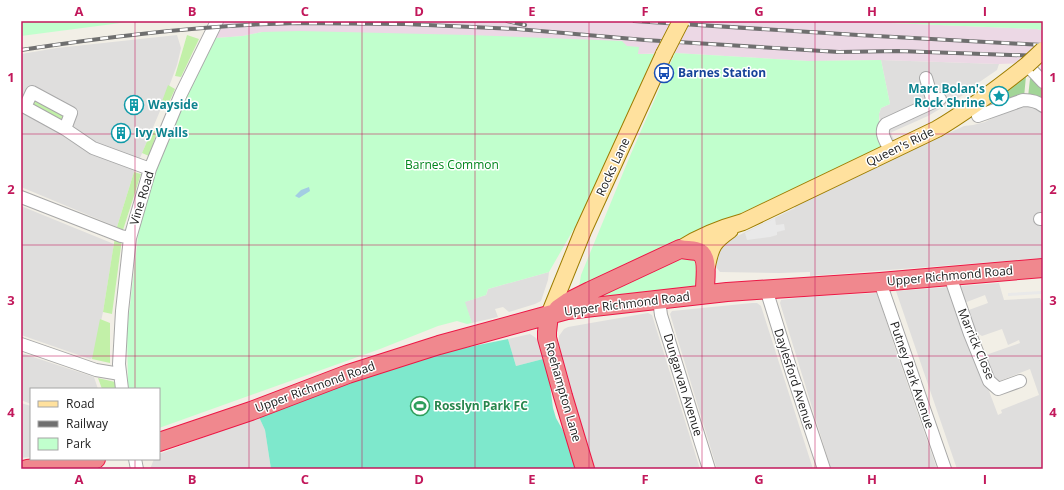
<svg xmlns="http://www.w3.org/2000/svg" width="1064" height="490" font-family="'Open Sans',sans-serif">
<rect width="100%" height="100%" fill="#f2efe6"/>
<path fill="#dfdedd" d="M177 35 181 48 177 65 160 111 134 172 117 227 21 187V54L57 48Z
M881 60 999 64 997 70 978 83 970 91 928 116 892 132 891 133 895 142 883 147 879 114 881 108 890 104Z
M1021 103 1035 107 1043 113V258L810 276V272L779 273 720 272 716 267 715 262 717 251 727 241 795 208 794 206 964 126 973 125 985 122Z
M21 206 114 244 103 312 93 358 90 359 21 335Z
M549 272 548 280 541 301 535 304 509 312 503 307 495 309 498 317 472 323 464 302 486 295 488 289Z
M999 283 1004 300 1040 298 1043 306V469H957L896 291 950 287 998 415 1002 413 1001 410 1039 395 1030 369 997 382 992 379 983 356 1020 343 1019 340 1008 345 1002 329 982 336 977 333 975 328 970 325 966 311 988 303 985 295 964 303 959 289 961 286Z
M877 293 896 351 937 469H831L780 303 781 300 804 297Z
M752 303H757L761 306 813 469H717L670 314 672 311Z
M648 313 652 315 700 469H594L567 381H568L559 344V336L564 329 568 327Z
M530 334 536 338 538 341 543 359 516 366 508 339Z
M21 353 94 377 98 389H31V404L21 400Z
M21 403 31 406V457L21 458Z
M259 417 265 430 271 469H150L154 459H159V454Z"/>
<path fill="#ecd8e5" d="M222 21H863L891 23 1037 29 1043 31V62L999 64 881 60 809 61 675 53 637 54 262 32 243 36 216 38Z"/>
<path fill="#c2f0a8" d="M187 35 199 39 181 77 175 76Z
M168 85 175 89 167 107 161 104Z
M34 98 67 114 63 123 30 106Z
M152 130 157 132 149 156 142 153Z
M134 172 141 174 123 230 117 227Z
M115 237 122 239 112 314 103 312Z
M100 319 110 323V363L92 359Z
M98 378 115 382 116 389H102Z"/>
<path fill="#a2d597" d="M1029 73 1026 76 1024 97 1007 103 1004 87Z
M1034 77 1043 86V101L1028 97 1030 79Z"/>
<path fill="#c1ffcd" d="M21 21H136L21 36Z
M863 21H1043V31L1037 29 891 23Z
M300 31 469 35 622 41 627 46 639 47 638 54H654L605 165 576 225 549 272 488 289 486 295 465 302 472 323 467 324 457 321 438 326 380 349 159 428V389H129L128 383 127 331 140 220 151 185 168 139 190 89 216 38 243 36 262 32Z
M675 53 808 61 881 60 890 104 881 108 879 114V125L883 147 870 154 579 287 581 275 630 156Z
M680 256 699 261V283L693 286 596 297Z"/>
<path fill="#7ee8cc" d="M508 339 516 366 543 359 549 378 553 408 556 418 566 436 576 469H271L265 430 259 417 353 382 449 351Z"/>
<path fill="#e9e9e9" d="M775 218 776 225 784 224 785 230 777 232V235L770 237 747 240 745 233Z
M1041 291V294L1008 296V293Z"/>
<path fill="#a3cde3" d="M309 187 310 191 299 198 295 196 301 190Z"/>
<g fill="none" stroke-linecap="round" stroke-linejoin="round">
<g stroke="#a8a8a8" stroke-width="14">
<path id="minor" d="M1027 65 1043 82
M926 78 933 102
M978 116 1023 100C1031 100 1037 101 1043 106
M65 129 25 107 32 92 71 113 65 129 93 148 150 169
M891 152C887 143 878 132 886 124L940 99
M21 197 121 236 130 238
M1040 219H1043
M950 276 970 334 989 381 998 389 1020 381
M880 282 945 469
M766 289 792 373 824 469
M659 300 661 315 709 469
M21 344 96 370 120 374
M122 389 119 364 122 311 130 238 150 169 181 94 217 21
M135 459 137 469"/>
</g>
<g stroke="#9d7d00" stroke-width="18">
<path id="major" d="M680 249C699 237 721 228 743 222L937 129C969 110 998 88 1027 65
M707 266C711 246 713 242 730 230
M549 315 583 231 664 54"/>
</g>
<g stroke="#ec1745" stroke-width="20">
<path id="highway" d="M558 309 568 302 590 291 680 249C685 250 691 250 696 251 711 254 704 282 705 294
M549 315 547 332V338L563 396 585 469
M159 442 251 411 348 374 439 345 567 310 727 292 880 282 1043 268
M27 469 48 467 96 459"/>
</g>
<use href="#minor" stroke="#fff" stroke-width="12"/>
<use href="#major" stroke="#ffe19e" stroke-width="16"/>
<use href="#highway" stroke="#f0888e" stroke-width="18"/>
<g stroke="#6f6f6f" stroke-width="4">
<path id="rail" d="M507 21 525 25
M634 21 858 35 1043 45
M293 23 405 24 517 29 645 40 839 52 898 51 1043 56
M21 50C112 36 206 25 297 23"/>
</g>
<use href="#rail" stroke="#fff" stroke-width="2.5" stroke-dasharray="8" stroke-linecap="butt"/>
<g stroke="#9d7d00" stroke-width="18" stroke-linecap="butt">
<path id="major-bridge" d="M664 54 681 21
M1027 65 1043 50"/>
</g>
<use href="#major-bridge" stroke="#ffe19e" stroke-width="16"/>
</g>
<path fill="none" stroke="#c2185b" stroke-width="1" stroke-opacity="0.55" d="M135 21V389M249 21V469M362 21V469M475 21V469M589 21V469M702 21V469M815 21V469M929 21V469M21 134H1043M21 245H1043M21 356H1043M135 459V469"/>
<defs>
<g id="bus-ring" transform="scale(1)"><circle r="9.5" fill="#fff" stroke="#1a4fb4" stroke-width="1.5"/><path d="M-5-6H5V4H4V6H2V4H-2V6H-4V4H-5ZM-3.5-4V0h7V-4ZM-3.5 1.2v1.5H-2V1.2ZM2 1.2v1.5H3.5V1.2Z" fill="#1a4fb4"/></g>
<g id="sight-ring" transform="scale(1)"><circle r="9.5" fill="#fff" stroke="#0f9aa8" stroke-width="1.5"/><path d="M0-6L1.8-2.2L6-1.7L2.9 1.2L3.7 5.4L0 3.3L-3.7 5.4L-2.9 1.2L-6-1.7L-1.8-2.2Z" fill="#0f9aa8"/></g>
<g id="building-ring" transform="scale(1)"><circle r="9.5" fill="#fff" stroke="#0f9aa8" stroke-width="1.5"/><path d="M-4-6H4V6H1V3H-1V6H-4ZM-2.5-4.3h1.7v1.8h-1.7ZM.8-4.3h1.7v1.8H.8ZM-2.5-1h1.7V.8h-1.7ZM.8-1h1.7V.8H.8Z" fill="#0f9aa8"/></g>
<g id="stadium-ring" transform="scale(1)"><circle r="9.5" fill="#fff" stroke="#2e9e5b" stroke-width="1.5"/><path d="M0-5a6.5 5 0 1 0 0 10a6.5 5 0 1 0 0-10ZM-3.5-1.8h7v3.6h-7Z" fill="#2e9e5b"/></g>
</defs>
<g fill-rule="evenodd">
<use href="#bus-ring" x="664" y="73"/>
<use href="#sight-ring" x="999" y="96"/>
<use href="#building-ring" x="134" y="105"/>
<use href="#building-ring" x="121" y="133"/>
<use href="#stadium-ring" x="420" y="406"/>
</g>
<g text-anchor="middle" stroke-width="3" stroke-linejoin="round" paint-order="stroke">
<g font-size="12" font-weight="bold" fill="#164399" stroke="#fff" text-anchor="start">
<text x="678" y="77">Barnes Station</text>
</g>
<g font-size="12" font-weight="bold" fill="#0d838f" stroke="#fff" text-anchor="start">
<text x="985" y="93" text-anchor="end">Marc Bolan's<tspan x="985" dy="14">Rock Shrine</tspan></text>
<text x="148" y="109">Wayside</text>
<text x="135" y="137">Ivy Walls</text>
</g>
<g font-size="12" fill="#212121" stroke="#fff">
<text transform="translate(900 147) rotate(-26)" y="4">Queen's Ride</text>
<text transform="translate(613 167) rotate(-65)" y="4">Rocks Lane</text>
<text transform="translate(142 198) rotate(-73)" y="4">Vine Road</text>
<text transform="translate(950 276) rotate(-5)" y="4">Upper Richmond Road</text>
<text transform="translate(627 304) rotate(-7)" y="4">Upper Richmond Road</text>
<text transform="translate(976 344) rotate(67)" y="4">Marrick Close</text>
<text transform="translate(912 375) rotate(71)" y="4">Putney Park Avenue</text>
<text transform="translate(794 379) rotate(72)" y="4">Daylesford Avenue</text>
<text transform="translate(683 385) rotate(73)" y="4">Dungarvan Avenue</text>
<text transform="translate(315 387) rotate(-20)" y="4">Upper Richmond Road</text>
<text transform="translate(563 392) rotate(74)" y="4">Roehampton Lane</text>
</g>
<g font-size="12" fill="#02861d" stroke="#fff">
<text x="452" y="169">Barnes Common</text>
</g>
<g font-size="12" font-weight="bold" fill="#27864d" stroke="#fff" text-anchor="start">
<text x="434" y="410">Rosslyn Park FC</text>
</g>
</g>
<rect width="1064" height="490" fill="none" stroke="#ffffff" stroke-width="44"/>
<rect x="30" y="388" width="130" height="72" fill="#ffffff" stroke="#a6a6a6"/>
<rect x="38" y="401" width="20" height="6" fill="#ffe19e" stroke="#a6a6a6"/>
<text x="66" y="408" font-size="12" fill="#212121">Road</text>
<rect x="38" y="421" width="20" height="6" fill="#6f6f6f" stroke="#a6a6a6"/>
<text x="66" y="428" font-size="12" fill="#212121">Railway</text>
<rect x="38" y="438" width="20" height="12" fill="#c1ffcd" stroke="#a6a6a6"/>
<text x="66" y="448" font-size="12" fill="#212121">Park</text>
<rect x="22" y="22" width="1020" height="446" fill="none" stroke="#c2185b" stroke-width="1.5"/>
<g font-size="13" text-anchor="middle" font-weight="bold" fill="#c2185b">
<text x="79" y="16">A</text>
<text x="192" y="16">B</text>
<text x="305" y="16">C</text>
<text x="419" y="16">D</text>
<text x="532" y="16">E</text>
<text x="645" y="16">F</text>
<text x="759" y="16">G</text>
<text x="872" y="16">H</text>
<text x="985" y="16">I</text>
<text x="11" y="82">1</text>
<text x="1053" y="82">1</text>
<text x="11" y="194">2</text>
<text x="1053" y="194">2</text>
<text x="11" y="305">3</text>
<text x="1053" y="305">3</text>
<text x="11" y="417">4</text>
<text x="1053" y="417">4</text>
<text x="79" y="484">A</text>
<text x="192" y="484">B</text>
<text x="305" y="484">C</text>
<text x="419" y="484">D</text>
<text x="532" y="484">E</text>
<text x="645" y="484">F</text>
<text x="759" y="484">G</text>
<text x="872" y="484">H</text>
<text x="985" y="484">I</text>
</g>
</svg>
